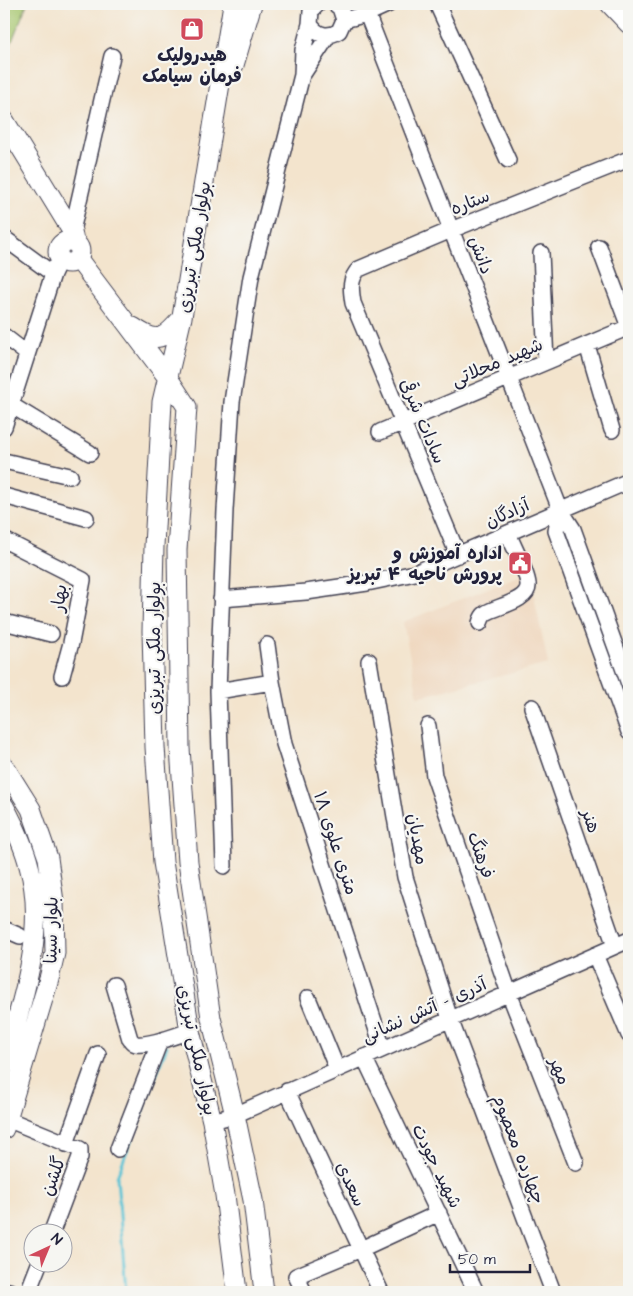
<svg xmlns="http://www.w3.org/2000/svg" width="633" height="1296" font-family="'Architects Daughter','Playpen Sans Arabic',sans-serif">
<rect width="100%" height="100%" fill="#f6f6f2"/>
<filter id="ink" filterUnits="userSpaceOnUse"><feTurbulence type="fractalNoise" baseFrequency=".02" numOctaves="2"/><feDisplacementMap in="SourceGraphic" scale="10" xChannelSelector="R" yChannelSelector="G"/><feConvolveMatrix kernelMatrix="1 2 1 2 8 2 1 2 1" color-interpolation-filters="sRGB"/></filter>
<filter id="wash" filterUnits="userSpaceOnUse"><feTurbulence type="fractalNoise" baseFrequency=".0096" numOctaves="4" result="noise"/><feDisplacementMap in="SourceGraphic" scale="20" xChannelSelector="R" yChannelSelector="G"/><feGaussianBlur stdDeviation="1.12" result="paint"/><feColorMatrix in="noise" values="0 0 0 0 0 0 0 0 0 0 0 0 0 0 0 0 0 1.4 0 .05"/><feComposite in="paint" operator="in"/></filter>
<g filter="url(#wash)">
<rect width="100%" height="100%" fill="#f3e4cd"/>
<path fill="#efd6bc" d="M529 572 548 664 418 697 403 622Z"/>
<path fill="#a7c770" stroke="#647456" d="M4 4H27L4 61Z"/>
<g fill="none" stroke-linecap="round" stroke-linejoin="round">
<path stroke="#5ac4d6" stroke-width="3" d="M126 1292 117 1177 167 1046"/>
</g>
</g>
<g filter="url(#ink)">
<g fill="none" stroke-linecap="round" stroke-linejoin="round">
<g stroke="#413f51" stroke-width="18">
<path id="minor" d="M318 4 311 11 310 24C317 36 328 38 339 31L344 20 340 8 335 4
M437 4 508 160
M628 4 629 5
M367 14 560 509 573 529 629 684
M344 20 367 14 389 4
M303 74 328 36
M72 231 112 56
M4 238 53 274
M599 247 629 327
M541 253 546 362
M4 336 26 353
M587 345 612 430
M11 405 90 453
M4 427 53 274 60 259
M380 432 629 327
M4 461 70 476
M4 496 86 518
M560 509 556 531 629 732
M4 540 83 580 71 643 62 676
M458 555 353 303C351 290 349 279 359 269L451 230 629 159
M221 599 306 592 367 583 415 573 629 481
M4 622 51 634
M480 623C481 619 482 616 486 613 497 606 530 601 528 584 527 571 513 546 508 533
M267 645 272 682 284 744 383 1049
M369 661 405 877 450 1019 553 1292
M218 691 272 682
M532 707 615 946
M428 726 434 776 509 993 576 1163
M224 866 218 691 225 510 232 402 251 277 302 75 303 50 310 24
M4 929 20 936
M595 955 629 1035
M114 985 130 1039C132 1042 133 1043 136 1044 150 1046 177 1035 190 1031
M308 998 337 1069
M364 1057 476 1292
M287 1091 381 1292
M7 1119 80 1149V1157L51 1234
M212 1121 235 1115 629 940
M66 1144 98 1054
M118 1149 160 1041
M4 1290 12 1292
M28 1292 39 1264
M304 1292 296 1276 361 1249 439 1213"/>
</g>
<g stroke="#413f51" stroke-width="21">
<path id="major" d="M233 4 182 317 162 402 154 546 152 631 155 747 163 862 190 1031 212 1121 225 1195 237 1292
M610 4 629 24
M234 65 252 4
M4 120 72 231 74 241
M58 252a11 11 0 1 1 22 0a11 11 0 1 1-22 0Z
M78 259 168 378 187 407 177 550 180 748 188 862 211 1018 235 1115 253 1200 264 1292
M133 327C158 344 163 340 182 318
M4 766 31 809 48 858 54 902 55 953 49 979 4 1129
M4 806C14 825 24 845 29 866 48 930 21 1004 4 1065"/>
</g>
<use href="#minor" stroke="#fff" stroke-width="15"/>
<use href="#major" stroke="#fff" stroke-width="19"/>
</g>
</g>
<defs>
<g id="shop-square" transform="scale(1.25)"><rect x="-9" y="-9" width="18" height="18" rx="4" fill="#d1495b" stroke="#f6f6f2"/><path d="M-5-2.5h2.3a2.7 3.5 0 0 1 5.4 0H5L5.5 6h-11ZM-1.5-2.5h3a1.5 2.3 0 0 0-3 0Z" fill="#fff"/></g>
<g id="civic-square" transform="scale(1.25)"><rect x="-9" y="-9" width="18" height="18" rx="4" fill="#d1495b" stroke="#f6f6f2"/><path d="M-.6-6.5H3V-4.5H.6V-3L4-1V1h2V6H-6V1h2V-1L-.6-3ZM-1.2 2.5V6h2.4V2.5Z" fill="#fff"/></g>
</defs>
<g fill-rule="evenodd">
<use href="#shop-square" x="192" y="29"/>
<use href="#civic-square" x="520" y="563"/>
</g>
<g text-anchor="middle" stroke-width="4.5" stroke-linejoin="round" paint-order="stroke">
<g font-size="18" font-weight="bold" fill="#22223b" stroke="#f6f6f2">
<text x="192" y="61">هیدرولیک<tspan x="192" dy="21">فرمان سیامک</tspan></text>
<text x="502" y="559" text-anchor="end">اداره آموزش و<tspan x="502" dy="21">پرورش ناحیه ۴ تبریز</tspan></text>
</g>
<g font-size="18" fill="#22223b" stroke="#f6f6f2">
<text transform="translate(470 202) rotate(-22)" y="6">ستاره</text>
<text transform="translate(194 247) rotate(-81)" y="6">بولوار ملکی تبریزی</text>
<text transform="translate(481 255) rotate(69)" y="6">دانش</text>
<text transform="translate(497 362) rotate(-23)" y="6">شهید محلاتی</text>
<text transform="translate(423 421) rotate(67)" y="6">سادات شرقی</text>
<text transform="translate(507 513) rotate(-24)" y="6">آزادگان</text>
<text transform="translate(59 598) rotate(-83)" y="6">بهار</text>
<text transform="translate(154 648) rotate(-90)" y="6">بولوار ملکی تبریزی</text>
<text transform="translate(591 821) rotate(71)" y="6">هنر</text>
<text transform="translate(418 839) rotate(80)" y="6">مهدیان</text>
<text transform="translate(336 843) rotate(72)" y="6">۱۸ متری علوی</text>
<text transform="translate(481 855) rotate(71)" y="6">فرهنگ</text>
<text transform="translate(51 930) rotate(-89)" y="6">بلوار سینا</text>
<text transform="translate(424 1010) rotate(-24)" y="6">آذرى - آتش نشانى</text>
<text transform="translate(197 1050) rotate(78)" y="6">بولوار ملکی تبریزی</text>
<text transform="translate(560 1071) rotate(68)" y="6">مهر</text>
<text transform="translate(519 1149) rotate(69)" y="6">چهارده معصوم</text>
<text transform="translate(437 1166) rotate(64)" y="6">شهید جودت</text>
<text transform="translate(53 1176) rotate(-69)" y="6">گلشن</text>
<text transform="translate(351 1184) rotate(65)" y="6">سعدی</text>
</g>
</g>
<rect width="633" height="1296" fill="none" stroke="#f6f6f2" stroke-width="20"/>
<g transform="translate(48 1248) rotate(44)"><circle r="24" fill="#f6f6f2" stroke="#a1a1a9"/>
<path d="M0-4L9 19L0 12L-9 19Z" fill="#d1495b"/>
<text y="-8" font-size="14" font-weight="bold" text-anchor="middle" fill="#22223b">N</text>
</g>
<path d="M450 1264v8h80v-8" fill="none" stroke="#22223b" stroke-width="2.5"/>
<text x="458" y="1264" font-size="15" fill="#22223b" stroke="#f6f6f2" stroke-width="4" paint-order="stroke">50 m</text>
</svg>
